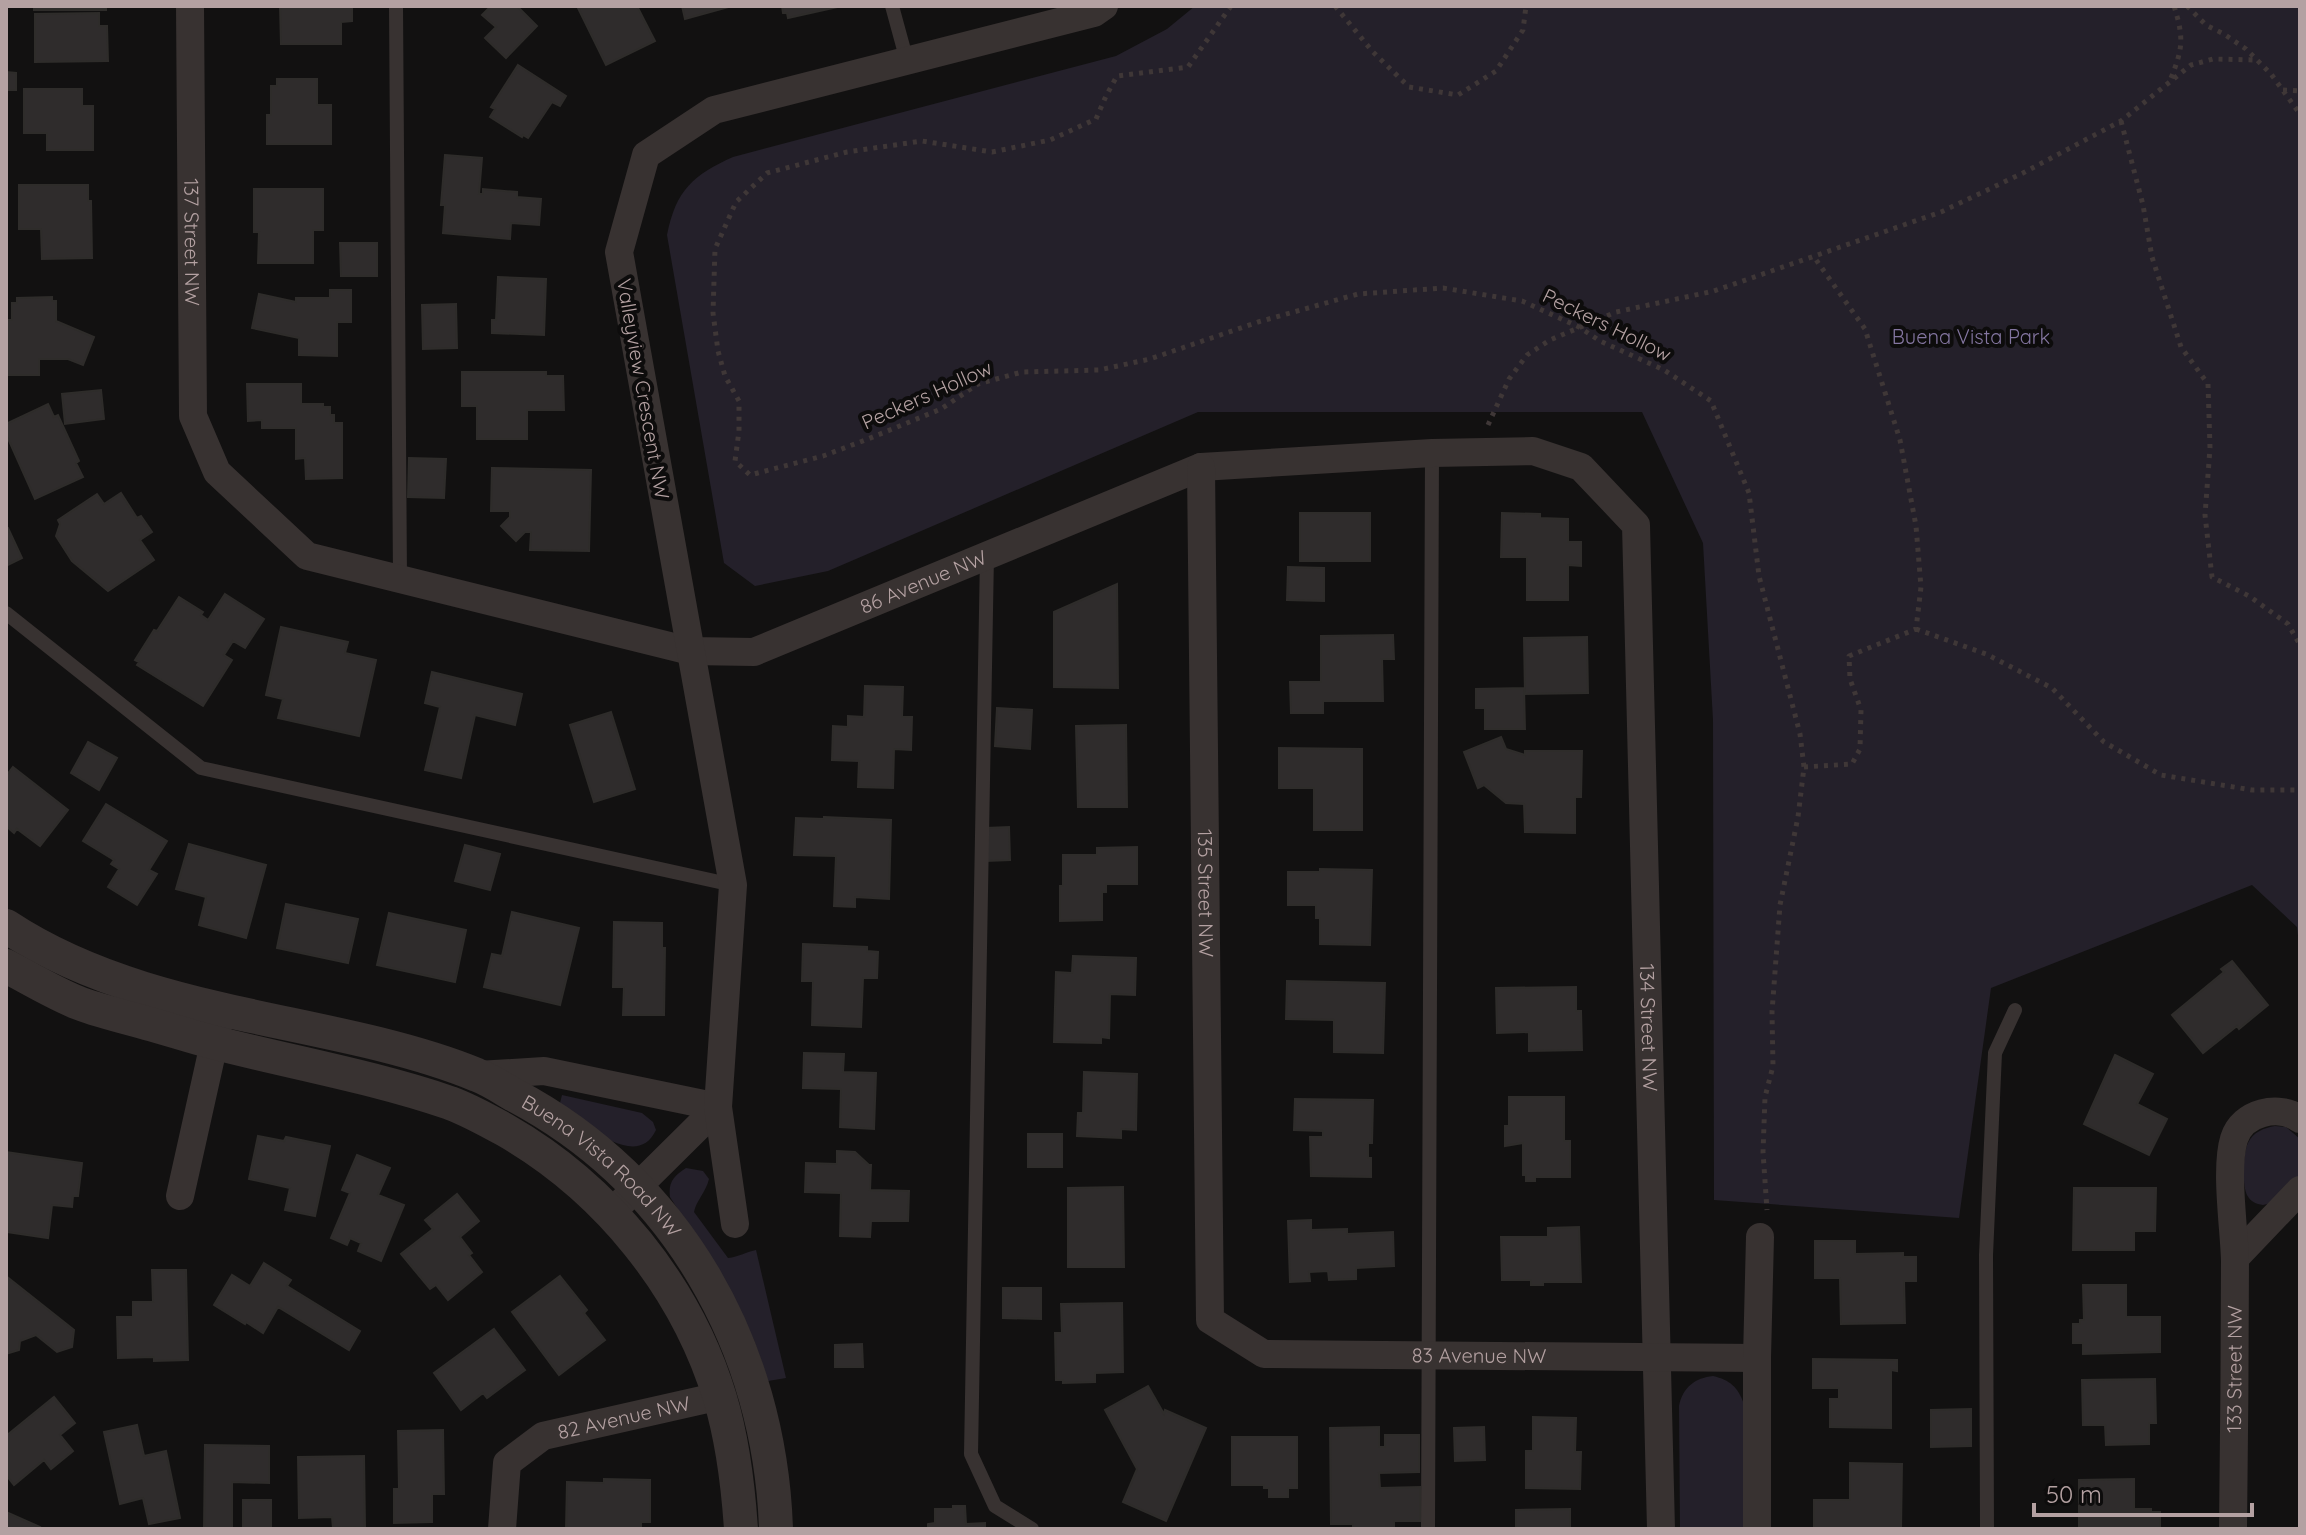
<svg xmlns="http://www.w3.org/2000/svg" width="2306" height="1535" font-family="Quicksand,sans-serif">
<rect width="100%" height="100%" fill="#121111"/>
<path fill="#24202a" d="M1195 6H2300V952L2297 927 2252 885 1991 988 1959 1218 1714 1200 1713 720 1703 543 1642 412H1198L828 571 755 586 724 563 667 235C676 190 693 175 733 157L1116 56 1167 29Z
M562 1095 642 1113 653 1122 656 1130C636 1173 580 1120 560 1103Z
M2275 1126 2286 1127 2300 1139V1174L2275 1202 2263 1205C2256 1204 2251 1202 2247 1195 2242 1185 2243 1152 2248 1143 2253 1132 2264 1128 2275 1126Z
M686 1168 703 1171 709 1179C706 1192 696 1201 694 1212L728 1258C739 1257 745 1252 756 1250L786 1378 768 1381 754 1340 726 1285 670 1197C668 1182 674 1176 686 1168Z
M1713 1376C1730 1380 1738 1387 1744 1404V1529H1680L1679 1406C1683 1387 1695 1378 1713 1376Z"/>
<path fill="#2f2c2c" stroke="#2e2c2a" stroke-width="2" d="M34 6H106V10H34Z
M280 6H352V21L341 22V44H281Z
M491 6H517L537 26 506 58 485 38 496 27 482 15Z
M577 6H637L655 41 606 65Z
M682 6H732L685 19Z
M782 6H842L788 18 787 13H783Z
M99 13V26H107L108 61 35 62V14Z
M518 65 566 96 560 106 552 102 528 138 523 135 522 137 490 117 495 109 491 107Z
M6 72 16 73V90H6Z
M277 79H317V105H331V144H267V115H271V86H277Z
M24 89H82V106H93V150H47V133H24Z
M445 155 482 158 479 194H483V189L517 192V197L541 199 539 225 511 223 510 239 443 233 445 205H441Z
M19 185H88V201H91L92 258 42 259 41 229H19Z
M254 189H323V230H313V263H258L259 232H254Z
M340 243H377V276H341Z
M498 277 546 279 544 335 492 333V320H496Z
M330 290H351V322H337V356L299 355V338L252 328 259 294 296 302V298H330Z
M52 297V301H56V321L94 337 83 365 68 359H39V375H6V320H12V303H17V298Z
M456 304 457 348 423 349 422 305Z
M462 372H546V376H563L564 410H527V439H477V406H462Z
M247 384H301V404H323V407H330V415H334V423H342V478L306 479 305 458 296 459V428H262V420L248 421Z
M101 390 104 419 65 424 62 394Z
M48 404 54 417 58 415 79 461 76 463 83 477 35 499 6 434V424Z
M409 458 446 459 444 498 408 497Z
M492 468 591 470 589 551 530 550 531 532H525L516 541 501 526 510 517V511H491Z
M121 493 137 518 141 516 152 532 140 540 154 560 108 591 72 561 56 536 60 524 58 520 97 494 104 504Z
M1300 513H1370V561H1300Z
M1502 513 1540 514V518L1568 519V542H1581V566L1568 565V600H1527V557H1501Z
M8 528 22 558 6 566V529Z
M1288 567 1324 568V601L1287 600Z
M1117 584 1118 688 1054 687V612Z
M225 594 264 619 245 648 233 641 224 655 232 660 203 706 137 665 139 662 135 660 154 630 157 631 179 597 203 612 201 615 208 620Z
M281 627 348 642 345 653 376 660 359 736 278 718 283 699 266 695Z
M1393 635 1394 659H1382L1383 701H1323V713H1291L1290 682H1321V636Z
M1587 637 1588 693 1525 694 1524 638Z
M432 672 522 694 515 725 475 715 461 778 425 770 440 707 425 703Z
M865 686 903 687 902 717H912L911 750 894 749 893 788 858 787 859 761 832 760 833 726 848 727V716L864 717Z
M1524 688 1525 729H1485V708H1476V689Z
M997 708 1032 710 1030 749 995 746Z
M611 712 635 789 594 802 570 725Z
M1126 725 1127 807H1078L1076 726Z
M1501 737 1506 749 1525 755V751H1582L1581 797H1575V833L1525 832 1524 804 1506 803 1484 785 1478 788 1464 752Z
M88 742 117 758 99 790 71 773Z
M1279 748 1362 749V830H1314V788H1279Z
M13 767 68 810 40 846 17 829 14 833 6 826V776Z
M106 804 167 841 149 870 157 874 137 905 108 887 119 869 111 864 114 860 83 841Z
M824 817 891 820 889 899 855 897V907L834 906 836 856 794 855 796 818 824 819Z
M1009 827 1010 860 986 861V828Z
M189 844 266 865 246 938 199 925 206 897 176 889Z
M465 845 500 854 490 890 455 881Z
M1137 847V884H1106V892H1102V920L1060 921V886H1063V855H1097V848Z
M1320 869 1372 870 1370 945 1320 944V918H1316V905H1288V872H1320Z
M286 904 358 919 348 963 277 948Z
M512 912 579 928 560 1005 484 987 492 954 502 956Z
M389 913 466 930 455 982 377 965Z
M614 922 662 923V948H665L664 1015H623L624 987H613Z
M803 944 867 947V951L878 952 877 978H863L861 1027 812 1025 813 981H802Z
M1073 956 1136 958 1135 995 1110 994 1109 1038 1101 1037V1043L1054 1042 1056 972 1072 973Z
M2232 961 2268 1005 2239 1029 2237 1026 2203 1053 2172 1015 2224 972 2221 969Z
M1287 981 1385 983 1383 1053 1334 1052V1020L1286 1019Z
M1576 987V1011H1581L1582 1050 1529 1051V1032L1497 1033 1496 988Z
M804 1053 844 1054 843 1072 876 1073 874 1129 840 1127 841 1089 803 1088Z
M2115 1055 2153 1074 2137 1104 2167 1119 2149 1155 2084 1124Z
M1084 1072 1137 1074 1136 1130 1121 1129V1138L1077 1136 1078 1113H1083Z
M1509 1097H1564V1141H1570V1177H1535V1181H1526V1175H1523V1143L1505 1146V1126H1509Z
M1295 1099 1373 1100 1372 1143H1368V1158H1371V1177L1311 1176 1310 1137H1323V1131L1294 1130Z
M1028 1134H1062V1167H1028Z
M258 1136 284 1141 286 1137 330 1146 315 1216 285 1210 290 1188 249 1179Z
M837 1151 855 1152 869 1165H871L870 1190 909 1191 908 1221H871L870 1237 840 1236 841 1193 805 1192 806 1163 837 1164Z
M6 1152 82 1163 78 1196H73L72 1207 52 1205 48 1238 6 1232Z
M357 1155 390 1168 378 1195 404 1205 381 1261 358 1251 361 1243 350 1238 347 1245 331 1238 350 1193 342 1190Z
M1123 1187 1124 1267H1068V1188Z
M2074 1188H2156L2155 1231H2134V1250H2073Z
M457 1194 479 1221 460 1237 472 1253 469 1255 482 1272 448 1300 436 1285 430 1289 401 1254 433 1229 425 1220Z
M1311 1220V1230L1347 1229V1234L1393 1232 1394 1266 1356 1268V1279L1329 1280 1328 1271 1309 1272 1310 1281 1290 1282 1288 1221Z
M1579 1227 1581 1282H1543V1285H1531V1280H1502L1501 1237H1548V1228Z
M1815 1241H1855V1254L1903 1253V1257H1916V1281H1904L1905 1323 1841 1324 1840 1278H1815Z
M264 1263 291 1280 287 1286 360 1331 349 1350 278 1307 263 1333 246 1322 245 1324 214 1305 232 1275 250 1286Z
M152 1270H186L188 1360 154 1361V1357L118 1358 117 1317H133V1302H153Z
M6 1276 74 1330 72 1347 57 1352 36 1335 20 1341 19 1350 6 1354Z
M560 1276 587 1310 584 1313 605 1340 559 1375 512 1312Z
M2083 1285H2126V1317H2160V1352L2083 1354V1343H2073V1324H2080V1320H2084Z
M1003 1288H1041V1319L1003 1318Z
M1122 1303 1123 1372 1095 1373V1382L1063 1383V1380H1056L1055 1333H1062L1061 1304Z
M494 1329 525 1370 487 1398 483 1393 461 1410 434 1373Z
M862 1344 863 1367H835V1345Z
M1813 1359 1897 1360V1371L1891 1370V1428L1830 1427V1399H1839V1388H1813Z
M2155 1379 2156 1423H2149V1444L2106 1445 2105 1425H2083L2082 1380Z
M1148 1386 1164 1414 1165 1410 1206 1428 1166 1521 1123 1502 1137 1469 1105 1410Z
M54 1397 75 1423 60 1435 73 1451 51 1469 44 1460 14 1485 6 1475V1436Z
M1971 1409V1446L1931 1447V1410Z
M1533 1417 1576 1418 1575 1452H1581L1580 1489 1526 1488V1451H1533Z
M137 1425 144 1456 166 1451 180 1518 149 1524 143 1498 120 1504 104 1432Z
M1379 1427V1447H1385V1435H1419V1472L1379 1473 1380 1488 1420 1487V1521H1394V1529H1353V1524H1331L1330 1428Z
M1484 1427 1485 1460 1455 1461 1454 1428Z
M443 1430 444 1494H432V1522L394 1523V1489H399L398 1431Z
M1232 1437H1297V1488H1288V1497H1269V1488H1264V1485H1232Z
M205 1445 269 1446V1483L232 1482V1529H204Z
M364 1456 365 1527 333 1528 332 1517 299 1518 298 1457Z
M1850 1463 1902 1464 1901 1529H1814V1500H1850Z
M604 1479 650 1480V1522H641V1529H566L567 1482 604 1483Z
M2134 1479V1509H2151V1512H2160V1529H2079V1480Z
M243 1500H271V1529H243Z
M953 1506H965L966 1524 985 1523V1529H928V1524L935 1523V1509H953Z
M1570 1509V1529H1516V1510Z
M6 1512 40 1527 39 1529H6Z"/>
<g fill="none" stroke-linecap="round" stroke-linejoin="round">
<path stroke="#3f3737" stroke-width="5" stroke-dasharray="4 6" stroke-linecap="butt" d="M1231 6 1188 67 1117 76 1106 96 1096 119 1050 140 992 152 922 141 847 152 767 173 736 202 715 249 713 313 718 351 725 376 739 401V431L735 461 750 475 823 456 868 439 941 409 978 384 1022 372 1099 370 1150 359 1258 322 1358 294 1443 288 1522 301 1579 327 1600 341 1664 370 1711 401 1749 493 1759 576 1800 734 1804 767 1798 817 1780 905 1772 1012 1773 1066 1765 1097 1763 1152 1767 1210
M1335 6 1373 52 1409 87 1458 95 1496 71 1523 30 1526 6
M2187 6 2206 25 2224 34 2246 49 2271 74 2300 114
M2171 78C2183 48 2184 38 2174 6
M2283 90 2300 91
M2121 121 2143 205 2152 257 2181 347 2208 384 2210 448 2205 515 2212 577 2249 596 2288 624 2300 645
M1488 425 1509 379 1527 355 1550 340 1616 312 1714 291 1941 212 2023 173 2121 121 2191 65 2213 59 2257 60
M1916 629 1986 654 2052 688 2104 742 2161 775 2252 790H2300
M1804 767 1852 764 1860 749 1861 710 1850 679 1849 656 1916 629 1921 587 1916 526 1900 440 1865 329 1814 257"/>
<path stroke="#383231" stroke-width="14" d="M396 6 400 579
M892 6 907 61
M987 555 971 1454 995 1506 1032 1529
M6 613 201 768 733 885
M1428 1529 1432 453
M1987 1529 1986 1255 1995 1053 2015 1010"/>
<g stroke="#383231" stroke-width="28">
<path id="s1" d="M190 6 193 416 217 472 307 556 690 651 754 652 1201 467 1432 453 1533 451 1581 467 1636 525 1661 1529"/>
<path id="s2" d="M1201 467 1210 1320 1264 1354 1757 1358"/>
<path d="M478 1075 544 1071 718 1107"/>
<path d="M180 1196 219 1021"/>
<path d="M622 1202 718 1107"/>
<path d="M735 1224 718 1107 733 885 619 252 646 155 714 110 1094 13 1104 6"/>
<path d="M2235 1258 2300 1190"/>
<path id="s3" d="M502 1529 507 1463 543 1436 720 1396"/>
<path d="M1757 1529V1358L1760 1237"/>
<path id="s4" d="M2233 1529C2234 1439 2235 1350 2235 1260 2234 1227 2225 1168 2234 1139 2242 1112 2279 1104 2300 1119"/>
</g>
<g stroke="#383231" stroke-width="34">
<path id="s5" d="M6 926C116 999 253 1013 379 1044 411 1052 446 1062 477 1075 490 1080 502 1088 514 1095 677 1181 770 1347 776 1529"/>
<path d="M6 966C29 978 52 992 76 1002 98 1011 123 1016 146 1023 169 1029 192 1037 216 1043 294 1063 374 1077 450 1103 469 1110 487 1120 505 1130 606 1188 686 1286 720 1398 733 1441 738 1484 741 1529"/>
</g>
</g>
<g text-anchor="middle" stroke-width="8" stroke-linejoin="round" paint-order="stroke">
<g font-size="20" fill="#b4a1a2" stroke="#0d0c0c">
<text dy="7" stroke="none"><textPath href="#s1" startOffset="236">137 Street NW</textPath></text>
<text transform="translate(1607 325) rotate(26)" y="7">Peckers Hollow</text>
<text transform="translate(643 389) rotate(80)" y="7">Valleyview Crescent NW</text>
<text transform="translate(927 395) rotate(-24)" y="7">Peckers Hollow</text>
<text dy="7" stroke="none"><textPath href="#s1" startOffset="1236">86 Avenue NW</textPath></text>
<text dy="7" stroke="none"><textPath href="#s2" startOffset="426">135 Street NW</textPath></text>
<text dy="7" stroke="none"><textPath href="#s1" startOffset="2502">134 Street NW</textPath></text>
<text dy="7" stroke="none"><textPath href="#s5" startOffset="652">Buena Vista Road NW</textPath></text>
<text dy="7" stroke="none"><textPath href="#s2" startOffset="1132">83 Avenue NW</textPath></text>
<text dy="7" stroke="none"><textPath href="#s4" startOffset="160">133 Street NW</textPath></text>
<text dy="7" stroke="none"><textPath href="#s3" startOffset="194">82 Avenue NW</textPath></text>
</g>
<g font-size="20" fill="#8476a1" stroke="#0d0c0c">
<text x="1971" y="344">Buena Vista Park</text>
</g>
</g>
<rect width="2306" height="1535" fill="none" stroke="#b4a1a2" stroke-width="16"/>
<path d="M2034 1503v12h218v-12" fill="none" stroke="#b4a1a2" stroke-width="4"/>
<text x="2046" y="1503" font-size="24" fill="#b4a1a2" stroke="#0d0c0c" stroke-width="6" paint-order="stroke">50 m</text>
</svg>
